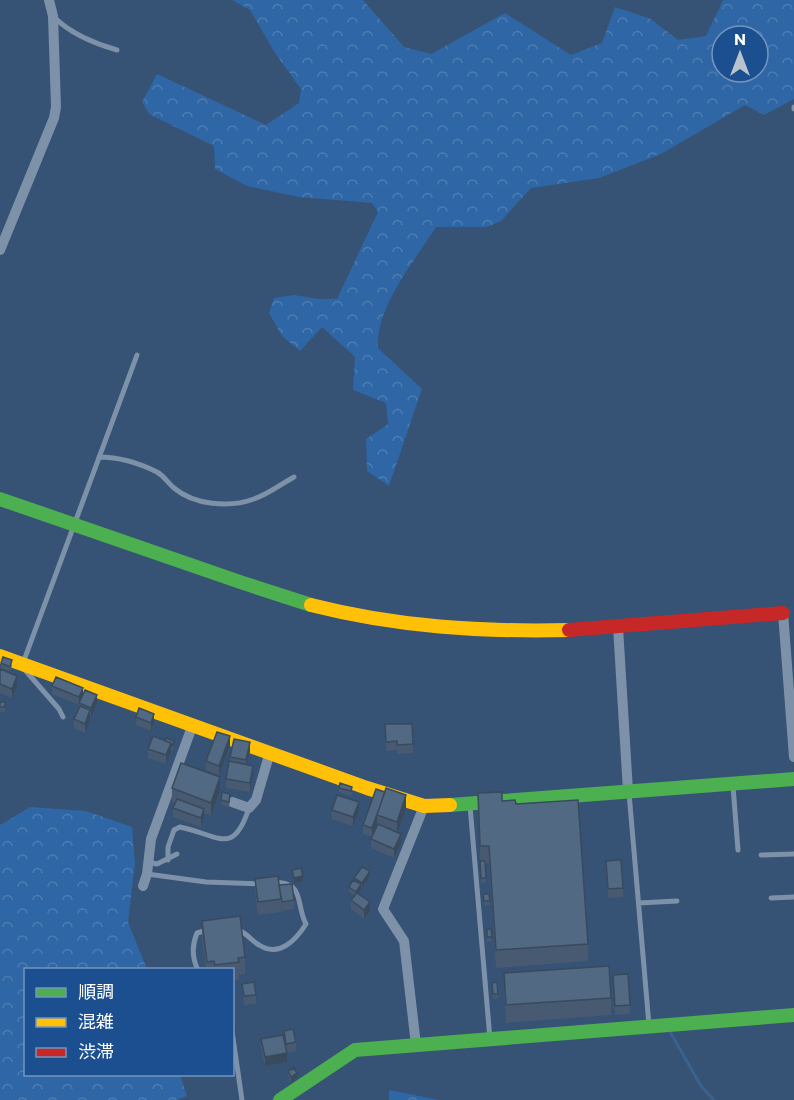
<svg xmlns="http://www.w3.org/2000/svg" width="794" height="1100" font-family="Commissioner,'Noto Sans JP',sans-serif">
<defs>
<pattern id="forest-crowns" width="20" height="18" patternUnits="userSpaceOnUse" patternTransform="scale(1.5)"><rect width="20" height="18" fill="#2f66a5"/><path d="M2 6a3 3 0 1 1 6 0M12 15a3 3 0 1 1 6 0" fill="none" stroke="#4e7db2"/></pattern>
</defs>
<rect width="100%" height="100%" fill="#365274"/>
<path fill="url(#forest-crowns)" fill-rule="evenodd" d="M232 0H363L404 47 431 54 505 13 571 55 602 43 615 7 651 19 678 40 706 36 723 0H794V99L764 115 745 105 661 154 599 178 531 188 501 221 487 227H436C414 262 376 306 378 348L422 389 389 486 367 471 366 439 388 424 386 403 353 390 355 357 322 327 300 351 282 336 269 313 274 298 294 295 319 299H337L378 212 372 203 299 197 247 186 215 169 214 146 149 114 142 102 157 74 266 125 299 103 301 89 275 53 250 10ZM722 36H758V72H722Z
M30 807 86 811 132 827 135 864 128 922 147 969 26 970V1074L180 1075 187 1096 176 1100H0V825Z
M389 1090 439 1100H389Z"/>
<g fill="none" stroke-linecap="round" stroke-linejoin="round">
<path stroke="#3b618d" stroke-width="3" d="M669 1030 701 1086 714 1100"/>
<path stroke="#7d92a8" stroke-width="5" d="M55 18C70 33 96 44 117 50
M794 107V109
M99 457C119 457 139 463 157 472 164 476 168 483 174 488 194 505 229 508 254 499 269 494 281 484 294 477
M23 663 137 355
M25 670 59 709 63 717
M733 786 738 850
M629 793 649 1025
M470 806 490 1039
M761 855 794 854
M168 860V847L174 830 180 827C219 835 233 857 249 808
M148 862 157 864 177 854
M147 874 206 882 260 884
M771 898 794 897
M639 903 677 901
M235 929C247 932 249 939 259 945 279 958 296 940 306 924 295 903 306 882 272 882
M198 970C192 958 192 945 197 933L208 930
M232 1031 242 1100"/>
<path stroke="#7d92a8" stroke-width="10" d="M0 250 54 118 56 107 53 16 49 0
M783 613 794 757
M618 627 628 791
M232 802 249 808 256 800 270 752
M143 886 147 874 151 839 193 724
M416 1045 404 941 383 909 424 806"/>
<path stroke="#4caf50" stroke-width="14" d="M0 499 243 583 311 605
M450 805 794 779
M280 1100 355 1050 794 1015"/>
<path stroke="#ffc107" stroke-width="14" d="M311 605C397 627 482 632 569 630
M0 656 367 788 424 806 450 805"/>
<path stroke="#c62828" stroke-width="14" d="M569 630 783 613"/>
</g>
<path fill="#475a72" d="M1 663 12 665 10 671 1 668Z
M0 669 17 685 12 698 0 693Z
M52 686 83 695 97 704 90 717 85 733 74 728V719L79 705 52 694Z
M0 702H5V712H0Z
M136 717 154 723 151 731 136 725Z
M385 724 413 744V753L397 754V750L386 751Z
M230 745 219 775 206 770V761Z
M174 746 172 751 171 750 166 764 148 758V749Z
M250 751 247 764 253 774 250 792 226 788V779L230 762V757Z
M172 788 220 790 211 816 204 813V818L201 827 173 817V808L175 803 172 801Z
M339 788 352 791 351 796 339 792Z
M376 789 406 808 398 833 401 843 394 858 371 848V839L377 826V822L372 837 363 834V825Z
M478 793 516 804 588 944V961L496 968 489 863 485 864 486 882 481 883Z
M230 798 229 807 221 805V800Z
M332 810 359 811 353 826 332 819Z
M606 861 623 888V897L608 898Z
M370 876 362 887H361V889L358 893 370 911 364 919 351 909V900L355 896 349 892V887L354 881V878Z
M255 879 279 887 294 900V909L282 911 281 905V912L258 915 255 892Z
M483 894H489L490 905 484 906Z
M202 921 245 957V974L239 975V980L232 981V969H206L202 938Z
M487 929H491L492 941 487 942Z
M504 973 611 998V1015L506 1023 504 991Z
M613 975 630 1005V1014L615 1015Z
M497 982 498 998 493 999 492 983Z
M242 984 256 995V1004L244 1005Z
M284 1031 296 1042V1051L287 1053V1062L265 1066 261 1048V1039H284Z
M288 1071 297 1078 291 1082 288 1076Z"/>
<path fill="#394a5c" d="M17 676V685L12 698V689Z
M83 688V697L79 703V706V697Z
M97 695V704L91 717V708Z
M90 710V719L85 733V724Z
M154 714V723L151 731V723Z
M230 736V745L219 775V766Z
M250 742V751L246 769V760Z
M171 743V752L166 764V755Z
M253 766V774L250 792V783Z
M220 777V790L211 816V803Z
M385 792 377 815V822L372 837V828Z
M406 795V808L397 835V822Z
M359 802V811L353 826V817Z
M204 809V818L201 827V818Z
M401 834V843L394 858V849Z
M370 871V876L362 887V883Z
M303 876V881L294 883V878Z
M361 884V889L356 897V892Z
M370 902V911L364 919V910Z
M287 1053V1062L265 1066V1057Z
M297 1073V1078L291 1082V1077Z"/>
<path fill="#526984" stroke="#394a5c" stroke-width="1.5" d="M3 657 12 660 10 667 1 663Z
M0 669 17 676 12 689 0 684Z
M56 677 83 688 79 697 52 686Z
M85 690 97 695 91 708 79 703Z
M0 702H5V707H0Z
M80 706 90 710 85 724 74 719Z
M139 708 154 714 151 723 136 717Z
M385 724H412L413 744 397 745V741L386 742Z
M217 732 230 736 219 766 206 761Z
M153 736 171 743 166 755 148 749Z
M166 738 174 741 172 746H171V743L165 741Z
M234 739 250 742 246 760 230 757Z
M229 761 253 766 250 783 226 779Z
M181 763 220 777 211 803 172 788Z
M340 783 352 787 351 791 339 788Z
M386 788 406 795 397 822 377 815Z
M376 789 385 792 372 828 363 825Z
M222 792 230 794 229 802 221 800Z
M502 792V801L515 800 516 804 578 800 588 944 496 950 489 846H480L478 793Z
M337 795 359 802 353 817 332 810Z
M177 799 204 809 201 818 173 808Z
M378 824 401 834 394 849 371 839Z
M621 860 623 888 608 889 606 861Z
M480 861H485L486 878H481Z
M362 867 370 871 362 883 354 878Z
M301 868 303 876 294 878 292 870Z
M278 876 281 899 258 902 255 879Z
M353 880 361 884 356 892 349 887Z
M292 884 294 900 282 902 279 885Z
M357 893 370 902 364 910 351 900Z
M483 894H489L490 901H484Z
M240 916 245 957 238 958 239 962 215 965 214 961 207 962 202 921Z
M487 929H491L492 937H487Z
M609 966 611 998 506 1005 504 973Z
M628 974 630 1005 615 1006 613 975Z
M254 982 256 995 244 996 242 984Z
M497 982 498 994H493L492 983Z
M293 1029 296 1042 286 1044 284 1031Z
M283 1035 287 1053 265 1057 261 1039Z
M294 1068 297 1073 291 1077 288 1071Z"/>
<rect x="24" y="968" width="210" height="108" fill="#1b4f8f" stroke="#7695bc" stroke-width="1.5"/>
<rect x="36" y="988" width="30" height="9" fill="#4caf50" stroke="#7695bc" stroke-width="1.5"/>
<text x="78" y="998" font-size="18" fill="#ffffff">順調</text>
<rect x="36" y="1018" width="30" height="9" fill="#ffc107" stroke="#7695bc" stroke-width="1.5"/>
<text x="78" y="1028" font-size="18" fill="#ffffff">混雑</text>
<rect x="36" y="1048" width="30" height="9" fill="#c62828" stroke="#7695bc" stroke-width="1.5"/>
<text x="78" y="1058" font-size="18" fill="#ffffff">渋滞</text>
<g transform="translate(740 54)"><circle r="28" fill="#1b4f8f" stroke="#7695bc" stroke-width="1.5"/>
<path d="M0-4.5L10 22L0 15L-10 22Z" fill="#b9c2ce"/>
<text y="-9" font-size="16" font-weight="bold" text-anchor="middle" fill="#ffffff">N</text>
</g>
</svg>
